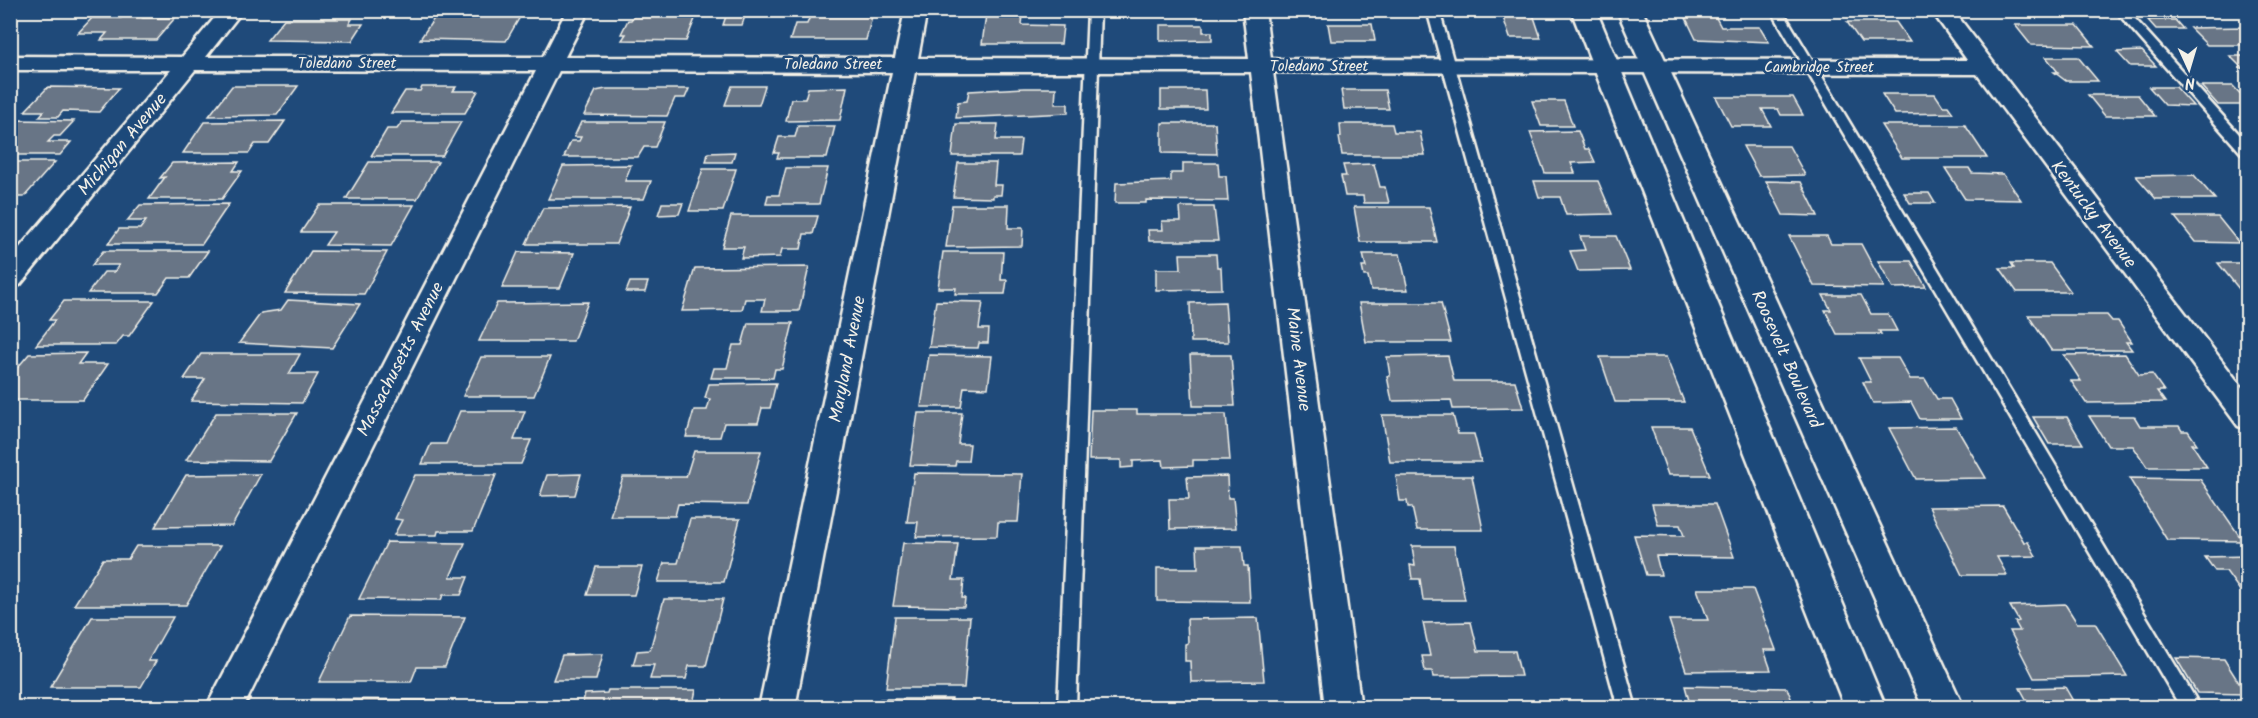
<svg xmlns="http://www.w3.org/2000/svg" width="2258" height="718" font-family="Kalam,sans-serif">
<rect width="100%" height="100%" fill="#1f4a7a"/>
<filter id="ink" filterUnits="userSpaceOnUse"><feTurbulence type="fractalNoise" baseFrequency=".0167" numOctaves="2"/><feDisplacementMap in="SourceGraphic" scale="12" xChannelSelector="R" yChannelSelector="G"/><feConvolveMatrix kernelMatrix="1 2 1 2 8 2 1 2 1" color-interpolation-filters="sRGB"/></filter>
<g filter="url(#ink)">
<path fill="#677586" stroke="#f4f1e8" stroke-width="1.5" d="M728 10H747L742 25H723Z
M2008 10H2044L2046 13H2010Z
M2136 10H2165L2170 15H2141Z
M2175 10H2223L2225 12 2177 13Z
M127 12H149L143 18H175L156 40H101L107 33H78L92 18H121Z
M635 13 697 14 686 41 622 40 626 34H621L628 20H631Z
M1502 14H1533L1541 38H1510Z
M1684 14H1714L1721 27H1760L1769 42 1696 39Z
M460 15H521L506 41 420 39 435 17Z
M986 15H1023L1022 25 1063 26 1061 44H982Z
M810 16H872L866 40H790L795 24H807Z
M284 19H352L349 24H363L352 41 267 40Z
M2148 20H2175L2183 29H2156Z
M1847 22H1896L1910 42H1861Z
M1328 24H1372L1375 41H1331Z
M1160 25H1203V32H1212V40L1160 41Z
M2015 25H2077L2094 46 2031 45Z
M2246 27 2248 45H2207L2190 28Z
M2142 51 2156 66H2130L2117 52Z
M2230 56H2248V74Z
M2046 57H2078L2098 81H2066L2054 72H2058Z
M232 86H298L277 115 209 116Z
M732 86H765L759 105H725Z
M2201 86H2233L2248 102V105H2218Z
M48 87 119 88 99 112 63 111 58 117H39L44 111H25Z
M422 87H456L453 91H478L465 113H391L405 91H420Z
M847 87 840 120 786 121 791 99H805L808 88Z
M2149 87H2176L2193 106 2165 105Z
M1024 88H1056L1055 104H1068V113L956 118 958 102 967 101 969 91Z
M606 89H689L685 98H675L667 116 584 115 596 91Z
M1161 90H1205L1206 109H1161Z
M1341 90H1385L1389 109H1344Z
M1882 94H1935L1943 106H1948L1953 113 1895 114Z
M2088 95H2138L2155 116H2105Z
M1716 97H1793L1803 115H1781L1778 109H1762L1771 126H1731Z
M1532 101H1564L1573 126H1541Z
M15 120 74 121 60 136H54L48 142H71L60 155H10V126Z
M285 121 269 144H255L249 153H183L204 122Z
M402 122H461L442 156H371L387 129H397Z
M581 122H665L655 147H644L638 157H564L571 141H579L581 137H574Z
M1162 123H1215L1217 154 1162 153Z
M956 124H998L996 140H1021L1019 156H952Z
M1340 124H1392L1394 132H1420L1425 155H1342L1339 137H1341Z
M1881 125H1965L1987 158H1902Z
M798 126H835L827 158H777L779 153H774L779 137H795Z
M1578 131 1585 149H1589L1595 162 1571 163 1575 173H1545L1530 132Z
M1743 146H1789L1805 175 1759 176Z
M735 152 732 162H706L708 153Z
M10 162H55L24 197H10Z
M239 162 233 171H242L222 199H149L165 177 160 178 172 163Z
M369 162H438L417 199H346Z
M958 163H996L994 185H1002L1001 195H993V198L953 197Z
M1183 163H1218L1219 176H1226L1228 201 1146 200V203H1115L1116 183 1171 181V173H1183Z
M1374 164 1380 187H1385L1389 203H1364L1363 196H1345L1341 176H1346L1343 165Z
M631 165 625 181H651L644 199H548L563 166Z
M786 168H828L819 204H766L768 195H779Z
M1945 168H1969L1972 173 2003 174 2021 200 1965 199Z
M703 169H736L723 211H689Z
M2194 175 2215 199H2156L2136 176Z
M1534 181H1598L1612 214 1566 215 1560 197H1539Z
M1766 181 1801 182 1818 216 1783 215Z
M1904 193H1929L1935 203H1910Z
M662 203H683L679 214 658 215Z
M229 204 202 244H108L119 229H140L146 221H127L140 205Z
M319 205H414L391 246 325 245 334 232H301Z
M952 205H1009L1008 228H1023L1022 246 946 247Z
M630 207 616 244H526L543 208Z
M1180 207H1214L1218 241H1149L1148 230H1163L1162 221H1181Z
M1354 207H1429L1437 242H1360Z
M731 216H818L813 234H804L801 249H782L780 257 741 258 744 247H722Z
M2175 217H2218L2239 243 2195 242Z
M1580 236H1616L1630 270 1578 271 1570 251 1585 250Z
M1789 236H1827L1831 244H1861L1884 287 1814 286Z
M103 251H208L189 278H169L158 293H88L104 272H114L119 265H92Z
M311 251 387 252 364 294 285 293Z
M518 252 574 253 560 288H502Z
M943 252H1003L1001 280H1007L1005 294H955L956 288H938Z
M1180 254H1216L1217 267H1221L1222 289 1156 290V269H1181Z
M1363 254H1400L1408 290H1371L1368 276H1364L1362 267H1366Z
M1878 261H1911L1926 287 1893 288Z
M2011 263H2050L2071 292H2017L2000 268H2014Z
M2218 263H2248V295H2244Z
M809 267 799 311H762L765 299H745L742 310 682 311 695 268Z
M630 282H648L645 292H626Z
M1823 295H1861L1871 314H1888L1897 331H1879L1881 334H1837L1825 310H1831Z
M288 300 360 304 332 348 239 343 261 313 281 310Z
M64 301H154L129 336H123L116 345H36L55 320H49Z
M936 301 983 302 979 329H989L988 343H979L978 348 929 347Z
M588 302 573 341H479L497 303Z
M1225 302 1228 342H1191L1190 303Z
M1359 303H1441L1451 342H1366Z
M2028 315H2107L2112 321H2118L2132 342H2126L2132 350H2051Z
M748 323H793L782 369H775L773 378H711L714 368H727L733 345H742Z
M86 353 78 364H108L83 400H10V373H13L29 354Z
M201 354H300L289 374H318L302 403 191 401 205 379H184Z
M2125 354 2139 375 2152 374 2164 391H2157L2165 402 2086 403 2071 381H2081L2064 355Z
M929 355 992 356 988 388 964 387 961 407H921Z
M1190 355H1231L1235 406H1193Z
M1448 356 1454 381H1515L1523 408 1453 409 1451 400 1392 401 1387 376H1390L1387 357Z
M481 357H550L534 396H463Z
M1600 357H1666L1684 402H1615Z
M1859 358H1898L1910 379H1925L1937 399H1950L1961 419H1920L1911 402 1873 403 1863 382H1871Z
M776 383 770 408H762L758 423H724L720 437H686L694 410H707L710 399 705 398 709 384Z
M1091 410H1137V414H1226L1230 460H1193V466L1164 467 1163 460 1133 461V467L1121 468V460H1089Z
M460 411H525L514 440H531L521 464H422L431 444H446Z
M216 413H297L269 461 186 460Z
M918 413H962L958 444H970L968 461H956L955 466 910 465Z
M1382 415H1453L1458 434H1474L1481 462H1390Z
M2089 416H2134L2140 426H2179L2182 431H2188L2197 444H2192L2207 467H2147L2133 446H2108Z
M2033 417H2067L2083 444H2049Z
M1651 427H1690L1710 475H1668Z
M1956 427 1986 478 1916 479 1889 428Z
M694 451H761L747 505 678 504 675 516H610L623 477H686Z
M914 473 1022 474 1018 522H998L997 536 916 537 918 522H907Z
M261 474 232 526 155 527 186 475Z
M581 474 575 495 540 496 547 475Z
M415 475H496L473 531H438L437 535H394L402 520 395 519Z
M1227 476 1228 498H1233L1236 528 1170 529 1169 499H1189L1187 477Z
M1396 476H1472L1483 530H1417L1412 507H1408L1407 501H1400Z
M2129 478 2200 479 2243 541 2167 540Z
M1652 504H1715L1734 557 1656 556 1661 575H1646L1634 535 1684 536 1680 525H1658Z
M2003 506 2024 542H2028L2036 556 1997 557 2007 575H1962L1929 507Z
M690 519H740L724 582H658L664 563H678Z
M387 542 465 543 450 577H468L461 595H443L441 600 359 599Z
M903 543 958 544 953 580H964L962 598H965L964 607 893 606Z
M136 546H220L186 605H74L103 559H128Z
M1197 546H1242L1244 566H1248L1250 602 1157 601V568H1198Z
M1412 546H1454L1465 600H1423L1420 579H1412L1410 565 1415 566Z
M2248 556V602L2226 571H2215L2205 557Z
M596 567H642L634 595H587Z
M1697 589H1753L1776 650H1764L1771 670 1686 671 1669 620H1708Z
M664 599H723L706 666H689L686 679H650L654 665H633L637 651 650 650Z
M2065 604 2077 623H2095L2127 676 2034 678 2010 631H2020L2015 622 2019 621 2010 606Z
M350 616 465 617 445 667H417L411 682H319Z
M92 617H173L148 661H156L141 687H50Z
M895 617H970L964 688H886Z
M1258 618 1264 681 1191 682 1190 661H1185V644L1188 643 1187 619Z
M1471 622 1478 651H1515L1521 676 1433 677 1432 671H1425L1422 656H1430L1423 623Z
M603 654 596 680H553L562 655Z
M2176 658 2224 659 2246 694 2197 693Z
M1685 686 1787 688 1795 708H1691Z
M2065 687 2077 708H2031L2020 688Z
M608 690H696L692 708H581L585 694 607 693Z
M311 699 436 700 433 708H308Z
M880 699H952L951 708H879Z
M132 701 129 708H55L58 702Z"/>
<g fill="none" stroke-linecap="round" stroke-linejoin="round">
<g stroke="#f4f1e8" stroke-width="5">
<path id="lane" d="M1088 10H1100L1076 708H1058Z
M1427 10H1439L1636 708H1618Z
M1771 10H1782L2201 708H2181Z
M2115 10H2127L2248 144V156L2243 155Z"/>
</g>
<g stroke="#f4f1e8" stroke-width="5">
<path id="street" d="M221 10H243L206 57H543L567 10H589L565 57 895 58 905 10H927L918 58 1249 59 1243 10H1265L1271 59 1967 60 1931 10H1953L2248 395V429L2238 426 1977 74 1273 72 1361 708H1325L1251 72H915L795 708H759L892 72 559 71 243 708H206L536 71 195 70 20 285 10 287V259L171 70H10V56L182 57Z"/>
</g>
<g stroke="#f4f1e8" stroke-width="5">
<path id="secondary" d="M1571 10H1596L1886 708H1845Z
M1617 10H1642L1964 708H1923Z"/>
</g>
<use href="#lane" fill="#1f4a7a" fill-rule="evenodd"/>
<use href="#street" fill="#1f4a7a" fill-rule="evenodd"/>
<use href="#secondary" fill="#1f4a7a" fill-rule="evenodd"/>
</g>
</g>
<g text-anchor="middle" stroke-width="5" stroke-linejoin="round" paint-order="stroke">
<g font-size="15" fill="#f4f1e8" stroke="#1f4a7a">
<text x="347" y="68">Toledano Street</text>
<text x="833" y="69">Toledano Street</text>
<text x="1319" y="71">Toledano Street</text>
<text x="1819" y="72">Cambridge Street</text>
</g>
<g font-size="18" fill="#f4f1e8" stroke="#1f4a7a">
<text transform="translate(122 144) rotate(-50)" y="6">Michigan Avenue</text>
<text transform="translate(2094 214) rotate(53)" y="6">Kentucky Avenue</text>
<text transform="translate(400 359) rotate(-63)" y="6">Massachusetts Avenue</text>
<text transform="translate(847 359) rotate(-79)" y="6">Maryland Avenue</text>
<text transform="translate(1299 359) rotate(83)" y="6">Maine Avenue</text>
<text transform="translate(1787 359) rotate(66)" y="6">Roosevelt Boulevard</text>
</g>
</g>
<rect width="2258" height="718" fill="none" stroke="#1f4a7a" stroke-width="36"/>
<rect x="18" y="18" width="2222" height="682" fill="none" stroke="#f4f1e8" stroke-width="2" filter="url(#ink)"/>
<g transform="translate(2189 69) rotate(176)" stroke="#1f4a7a" stroke-width="4.5" paint-order="stroke">
<path d="M0-4.5L10 22L0 15L-10 22Z" fill="#f4f1e8"/>
<text y="-9" font-size="16" font-weight="bold" text-anchor="middle" fill="#f4f1e8">N</text>
</g>
</svg>
